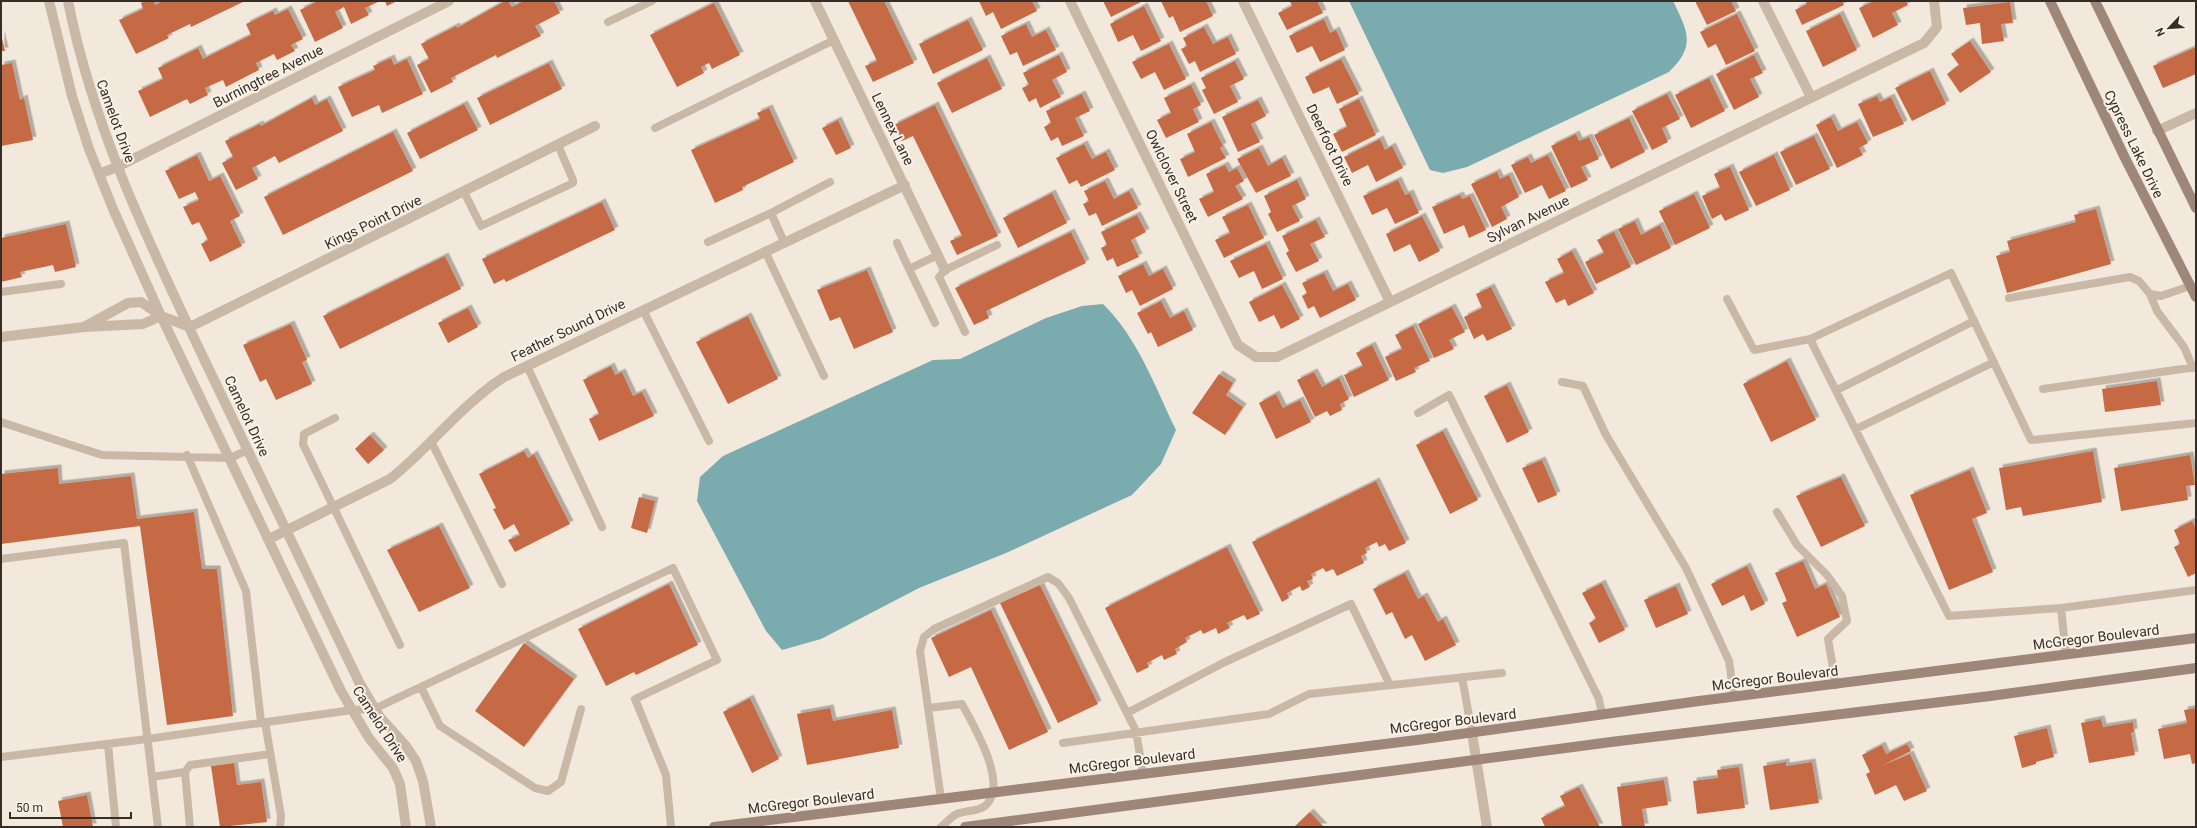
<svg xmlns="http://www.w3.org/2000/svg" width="2197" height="828" font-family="Roboto,sans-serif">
<defs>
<filter id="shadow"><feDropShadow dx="3.5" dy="-3.5" stdDeviation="0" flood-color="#0004"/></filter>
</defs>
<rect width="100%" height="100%" fill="#f2e8db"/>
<path fill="#7aabaf" d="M1349 1H1673C1688 32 1696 46 1669 72L1467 167 1443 173 1430 170Z
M1103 304C1138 338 1155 387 1176 430L1161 464 1132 495 1006 553 919 588 821 639 782 650 766 631 697 501 700 477 723 456 933 360 960 359 1046 318 1082 306Z"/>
<path fill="#c66945" filter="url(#shadow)" d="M145 1H154L155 5 163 1H245L191 27 190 24 167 35 169 38 136 54 119 20 143 9 141 3Z
M318 1H380L365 8 369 15 351 24 344 7 335 12 343 28 315 42 300 10Z
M385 1H397L387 6Z
M505 1H508L512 7 524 1H554L560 13 535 26 541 36 497 58 496 55 451 78 453 82 431 93 417 65 429 59 421 44 456 26 457 28Z
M848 1H884L914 63 873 82 865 66 877 61Z
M979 1H1032L1037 11 1001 29 993 12 986 16Z
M1103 1H1143L1111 17Z
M1161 1H1206L1213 16 1180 32 1173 16 1169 18Z
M1290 1H1317L1323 13 1287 30 1278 13 1292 6Z
M1695 1H1731L1736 11 1707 25Z
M1806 1H1842L1844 5 1802 25 1795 10 1807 4Z
M1874 1H1906L1908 5 1892 13 1898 25 1873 38 1859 8Z
M2010 2 2013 23 2001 24 2004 41 1982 44 1980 23 1966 25 1963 8Z
M714 3 740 55 712 69 709 63 701 67 704 73 677 87 650 35Z
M1144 6 1161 41 1141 51 1133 35 1118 42 1110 24Z
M288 9 303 39 291 45 295 51 277 60 274 54 256 63 259 70 226 87 223 80 205 88 208 95 190 104 187 99 150 117 138 91 163 79 158 68 198 48 203 59 251 35 246 24 273 11 275 15Z
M1737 14 1755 51 1726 65 1716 44 1708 48 1700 32Z
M1840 14 1857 50 1823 67 1806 31Z
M1324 19 1330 33 1336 30 1345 50 1320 62 1312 46 1297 53 1289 36Z
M968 20 983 50 933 74 919 44Z
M1026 24 1032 37 1046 30 1056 50 1023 66 1017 52 1010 55 1001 36Z
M1204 27 1213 44 1228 37 1236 54 1200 72 1195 61 1189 64 1181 49 1187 46 1183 38Z
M1 34 5 51H1Z
M1970 41 1991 72 1960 93 1947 74 1959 65 1951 54Z
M1169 44 1186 79 1164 90 1155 72 1141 79 1132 62Z
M2196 47V74L2163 88 2153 66Z
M1059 55 1067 72 1052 80 1061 97 1040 108 1036 98 1029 102 1022 88 1029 85 1023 73Z
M1754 55 1763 73 1750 79 1759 97 1734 110 1716 74Z
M391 58 394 65 407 59 423 94 382 113 379 105 352 117 338 87 375 70 373 66Z
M987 58 1002 89 952 113 937 83Z
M1341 59 1359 94 1337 104 1329 87 1313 94 1305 77Z
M1235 61 1244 79 1230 86 1238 102 1214 114 1202 90 1206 88 1201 78Z
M12 63 20 100 24 98 33 140 1 146V65Z
M549 63 562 89 490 125 477 98Z
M1930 71 1946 104 1912 121 1895 88Z
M1709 78 1725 111 1691 128 1675 95Z
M1191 85 1201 105 1193 109 1199 122 1166 138 1157 120 1171 113 1164 98Z
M1082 94 1090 111 1075 118 1084 136 1062 146 1058 137 1051 141 1044 127 1051 123 1046 111Z
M1667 94 1680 119 1662 128 1668 142 1652 150 1632 111Z
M1877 96 1880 102 1891 97 1904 124 1873 137 1858 104Z
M312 98 315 105 327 99 343 131 279 163 275 156 252 168 258 179 236 190 222 163 233 157 225 141 260 124 261 126Z
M1359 99 1376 135 1342 152 1333 134 1347 127 1339 109Z
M1258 100 1266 116 1251 124 1260 142 1238 152 1222 117Z
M464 104 478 130 420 159 407 133Z
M935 105 998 236 957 255 950 241 962 236 913 136 902 141 894 125Z
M769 108 794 162 742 187 743 190 715 203 691 150 760 119 757 113Z
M1831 117 1838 131 1857 122 1868 143 1859 148 1863 155 1837 168 1816 125Z
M1629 118 1645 152 1611 169 1594 135Z
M838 120 851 148 836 155 822 128Z
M1211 122 1223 146 1220 148 1226 158 1188 177 1180 159 1195 152 1187 134Z
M393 132 413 171 283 235 264 197Z
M1576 134 1579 141 1589 137 1599 159 1581 167 1588 180 1571 188 1551 146Z
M1814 136 1830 169 1796 185 1780 152Z
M1380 139 1385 150 1392 146 1403 168 1376 182 1368 165 1352 173 1344 157Z
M1084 144 1092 159 1106 152 1115 170 1081 187 1077 180 1069 184 1056 158Z
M1259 148 1268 166 1282 158 1291 176 1256 193 1237 159Z
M197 155 209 181 220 176 240 216 230 221 242 246 210 262 201 244 208 240 199 222 192 225 183 207 199 200 195 192 179 199 165 171Z
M1548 155 1566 191 1549 199 1542 185 1525 193 1511 165 1528 157 1531 163Z
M1774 155 1790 190 1756 206 1739 172Z
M1225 165 1229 172 1237 168 1244 181 1235 186 1243 199 1208 217 1199 199 1214 192 1206 174Z
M1730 167 1749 210 1725 221 1721 214 1712 219 1702 196 1720 188 1714 174Z
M1497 172 1500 179 1509 175 1519 197 1501 207 1507 219 1492 227 1471 184Z
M1297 180 1306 199 1292 206 1300 221 1277 232 1268 214 1271 212 1264 196Z
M1398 180 1405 195 1410 193 1419 213 1395 224 1387 208 1372 215 1363 196Z
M1105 181 1114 199 1129 191 1138 208 1102 226 1096 213 1089 216 1083 204 1089 201 1084 191Z
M1052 193 1067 223 1018 248 1003 218Z
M1694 194 1710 228 1675 245 1659 211Z
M1460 195 1462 199 1470 196 1486 230 1469 238 1464 225 1444 234 1432 207Z
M602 202 615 230 506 282 504 279 494 284 482 259Z
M1248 205 1264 238 1224 258 1215 240 1230 233 1222 217Z
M2096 209 2111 264 2007 293 1996 256 2010 252 2007 241 2076 222 2074 215Z
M1137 215 1146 232 1131 240 1139 257 1117 267 1113 258 1107 261 1101 248 1107 245 1101 232Z
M1422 216 1440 251 1419 262 1410 244 1394 252 1386 234Z
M1316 220 1325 237 1310 244 1319 261 1296 272 1286 253 1289 251 1282 236Z
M1635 221 1641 235 1660 225 1671 248 1636 265 1618 229Z
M66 224 76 267 55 272 53 265 20 272 22 277 1 282V238Z
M1071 232 1086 263 986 311 989 318 974 325 955 288Z
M1614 232 1631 267 1596 284 1585 262 1604 253 1597 240Z
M1266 244 1283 279 1262 289 1254 271 1239 278 1230 261Z
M1572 251 1594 293 1568 306 1565 299 1556 303 1545 282 1564 273 1557 259Z
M445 256 461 289 340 349 323 316Z
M1143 264 1149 276 1163 269 1173 289 1140 306 1132 290 1126 293 1118 276Z
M867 270 893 332 854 349 840 317 830 321 817 290Z
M1324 273 1333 291 1348 284 1356 300 1320 318 1314 306 1308 309 1302 296 1307 293 1302 283Z
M1282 285 1300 319 1281 329 1274 315 1259 322 1249 302Z
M1491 287 1512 329 1487 341 1483 334 1474 339 1464 317 1482 308 1476 294Z
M1161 301 1170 318 1184 311 1193 330 1158 347 1151 332 1148 334 1137 313Z
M1452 307 1465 332 1449 340 1454 349 1434 358 1418 324Z
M468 308 478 327 448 343 438 323Z
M748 316 778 379 728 404 696 342Z
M291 324 307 360 302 362 312 384 276 400 266 379 260 382 243 345Z
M1413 326 1430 361 1414 368 1416 372 1396 381 1385 357 1402 349 1395 335Z
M1372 345 1389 380 1354 397 1344 375 1363 366 1356 353Z
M1787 361 1816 420 1771 442 1743 384Z
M611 366 615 375 622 372 633 396 642 392 654 416 599 441 589 419 599 414 583 380Z
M1314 372 1322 387 1339 378 1349 399 1340 404 1342 410 1330 416 1327 411 1315 417 1297 380Z
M1219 374 1233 383 1226 395 1243 407 1225 435 1192 413Z
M2157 381 2161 405 2105 412 2102 389Z
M1507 385 1529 432 1507 443 1484 396Z
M1276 394 1283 408 1300 400 1311 422 1276 439 1259 403Z
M1443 431 1478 500 1450 514 1416 445Z
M370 435 384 450 368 464 355 449Z
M524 451 528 458 534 454 570 524 515 552 508 540 520 535 514 524 504 530 493 509 496 508 479 474Z
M2093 451 2102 502 2023 516 2021 507 2006 510 1999 468Z
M2190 455 2195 485 2186 486 2188 500 2121 511 2114 468Z
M1542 460 1557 495 1538 503 1522 468Z
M58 468 59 484 131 476 137 519 194 512 202 569H217L233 716 167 725 140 526 1 544V474Z
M1970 470 1987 513 1972 519 1993 572 1949 590 1910 495Z
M1841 477 1865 526 1821 547 1796 496Z
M1376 481 1406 543 1389 551 1385 544 1379 547 1377 542 1365 548 1367 553 1361 556 1364 563 1337 576 1333 569 1326 572 1323 568 1311 574 1313 579 1307 581 1310 587 1302 591 1300 586 1287 593 1289 598 1282 602 1252 542Z
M639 497 655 501 647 533 631 528Z
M2192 521 2196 529V573L2188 577 2174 547 2180 544 2174 530Z
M439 526 470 588 419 612 387 550Z
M1227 547 1260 614 1247 620 1244 615 1227 623 1230 628 1218 634 1216 628 1203 634 1201 630 1185 638 1187 642 1175 649 1177 654 1164 660 1162 655 1147 663 1149 667 1137 673 1105 608Z
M1803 561 1815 589 1826 584 1840 617 1797 637 1782 603 1787 601 1775 573Z
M1747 566 1765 604 1751 611 1744 595 1722 606 1711 584Z
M1405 573 1418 599 1424 596 1438 622 1443 619 1456 645 1425 661 1412 635 1405 639 1392 612 1386 615 1373 589Z
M1039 583 1098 704 1058 723 1000 603Z
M1602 583 1625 630 1599 643 1589 623 1596 619 1582 593Z
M669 584 698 645 636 675 634 672 606 686 578 629Z
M1676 586 1688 614 1656 628 1644 600Z
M991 610 1048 732 1009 750 971 667 949 677 931 638Z
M524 643 574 679 524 747 475 711Z
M750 698 779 759 752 773 723 712Z
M830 708 833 721 892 710 899 748 807 765 797 714Z
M2196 708V763L2192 764 2190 754 2164 759 2158 729 2187 723 2184 710Z
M2101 719 2103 727 2133 722 2134 732 2131 733 2135 755 2089 763 2081 723Z
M2047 728 2054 757 2036 762V764L2022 768 2014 736Z
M1907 744 1911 751 1881 766 1910 754 1927 791 1904 801 1896 785 1875 795 1866 774 1870 772 1862 755 1882 745 1886 754Z
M1786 762V766L1812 762 1819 803 1770 810 1763 766Z
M234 763 237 785 261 782 267 822 220 827 211 766Z
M1739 767 1745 808 1697 814 1693 781 1718 778 1717 770Z
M1664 780 1668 805 1642 809 1645 827H1622L1617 787Z
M1579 787 1600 827H1545L1541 818 1565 806 1560 796Z
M87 795 93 827H63L58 801Z
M1310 812 1324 827H1294Z"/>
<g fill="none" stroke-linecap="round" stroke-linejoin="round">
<path stroke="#cab8a7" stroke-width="8" d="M608 22 652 1
M655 128 834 40
M464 192 481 226 573 183V180L558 145
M771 213 830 182
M708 242 771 213 784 242
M897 243 909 269
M765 251 824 376
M1 292 61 284
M2150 294 2157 311 2184 347 2193 368
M2009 298 2130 277 2139 281 2150 294 2161 296 2190 286
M1727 299 1754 350 1810 339 1949 616 2061 608 2066 655
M643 310 709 441
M935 323 909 269 938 255
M965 332 939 277 945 270 997 245
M1810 339 1951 273 2031 440 2196 423
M527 366 602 527
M1562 382 1583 386 1606 435 1686 568 1729 661 1734 697
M2043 389 2196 367
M1837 390 1974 321
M1418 413 1449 395 1599 699 1602 715
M335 418 304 434 303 444 400 645
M1 422 102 455 230 458 248 450
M1856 429 1994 362
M431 441 502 584
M187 455 246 591 261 722
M1777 512 1797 545 1827 575 1842 596 1847 621 1828 639 1836 685
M1 559 124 543 158 827
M2061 608 2196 590
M1462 677 1472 733
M421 687 440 726 535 788 548 791 561 782 581 709
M928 708 962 704C973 725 1010 785 985 806 977 812 964 810 955 815 950 818 946 823 941 827
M1127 713 1225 662 1351 604 1390 685
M265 722 281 816 280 827
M1063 743 1269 714 1309 694 1502 673
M108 744 116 827
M1 757 147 739 352 710 374 709 673 568 717 660 635 699 666 775 671 827
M152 777 185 772
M941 799 920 651 924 637 934 629 1048 577 1058 583 1069 598 1136 731 1143 774
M190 827 185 772 190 765 270 754"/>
<path stroke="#cab8a7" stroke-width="10" d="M49 1 72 96 89 149 113 209 161 316 341 691 369 738 393 768 400 784 406 827
M68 1C93 128 149 243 204 359 256 466 307 574 359 682L380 717 406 746 416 761 423 781 431 827
M815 1 945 270
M1070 1 1238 345 1256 357H1277L1924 43 1937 27 1934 1
M1243 1 1390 302
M1763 1 1811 97
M2157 131 2196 113
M99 174 117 167 449 1
M84 327 128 303 141 302 161 316 190 327 595 126
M1 337 84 327 143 324 161 316
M269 539 390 479C430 447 461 405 504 377L905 185
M1472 733 1487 827"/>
<path stroke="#9e8779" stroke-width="10" d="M2050 1 2125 158 2196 297
M2095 1 2196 208
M714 827 1417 740 1699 701 2196 638
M965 827 1611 742 1990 696 2196 668"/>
</g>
<g text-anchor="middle" stroke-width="4" stroke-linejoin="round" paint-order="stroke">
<g font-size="14" fill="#372d28" stroke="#faf2e8">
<text transform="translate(268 76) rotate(-27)" y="5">Burningtree Avenue</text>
<text transform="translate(116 121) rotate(70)" y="5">Camelot Drive</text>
<text transform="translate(893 129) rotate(64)" y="5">Lennex Lane</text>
<text transform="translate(2134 144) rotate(64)" y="5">Cypress Lake Drive</text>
<text transform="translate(1330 145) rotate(64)" y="5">Deerfoot Drive</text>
<text transform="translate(1172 176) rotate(64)" y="5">Owlclover Street</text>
<text transform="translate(1528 219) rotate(-26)" y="5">Sylvan Avenue</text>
<text transform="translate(373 222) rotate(-26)" y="5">Kings Point Drive</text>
<text transform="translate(568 330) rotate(-26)" y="5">Feather Sound Drive</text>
<text transform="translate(247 416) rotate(65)" y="5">Camelot Drive</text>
<text transform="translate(2096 637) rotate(-7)" y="5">McGregor Boulevard</text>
<text transform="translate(1775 678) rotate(-7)" y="5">McGregor Boulevard</text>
<text transform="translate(1453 721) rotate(-7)" y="5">McGregor Boulevard</text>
<text transform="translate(380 724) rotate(57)" y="5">Camelot Drive</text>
<text transform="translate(1132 761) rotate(-7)" y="5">McGregor Boulevard</text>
<text transform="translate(811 801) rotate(-7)" y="5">McGregor Boulevard</text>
</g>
</g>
<rect width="2197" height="828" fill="none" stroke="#372d28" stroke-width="4"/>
<g transform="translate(2169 28) rotate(245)" stroke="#faf2e8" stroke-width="3" paint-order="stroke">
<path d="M0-3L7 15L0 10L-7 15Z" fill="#372d28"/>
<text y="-6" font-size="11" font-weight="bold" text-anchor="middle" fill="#372d28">N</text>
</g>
<path d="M10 812v6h121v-6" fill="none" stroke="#372d28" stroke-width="2"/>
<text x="16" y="812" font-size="12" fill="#372d28" stroke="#faf2e8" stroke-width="3" paint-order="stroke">50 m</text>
</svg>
